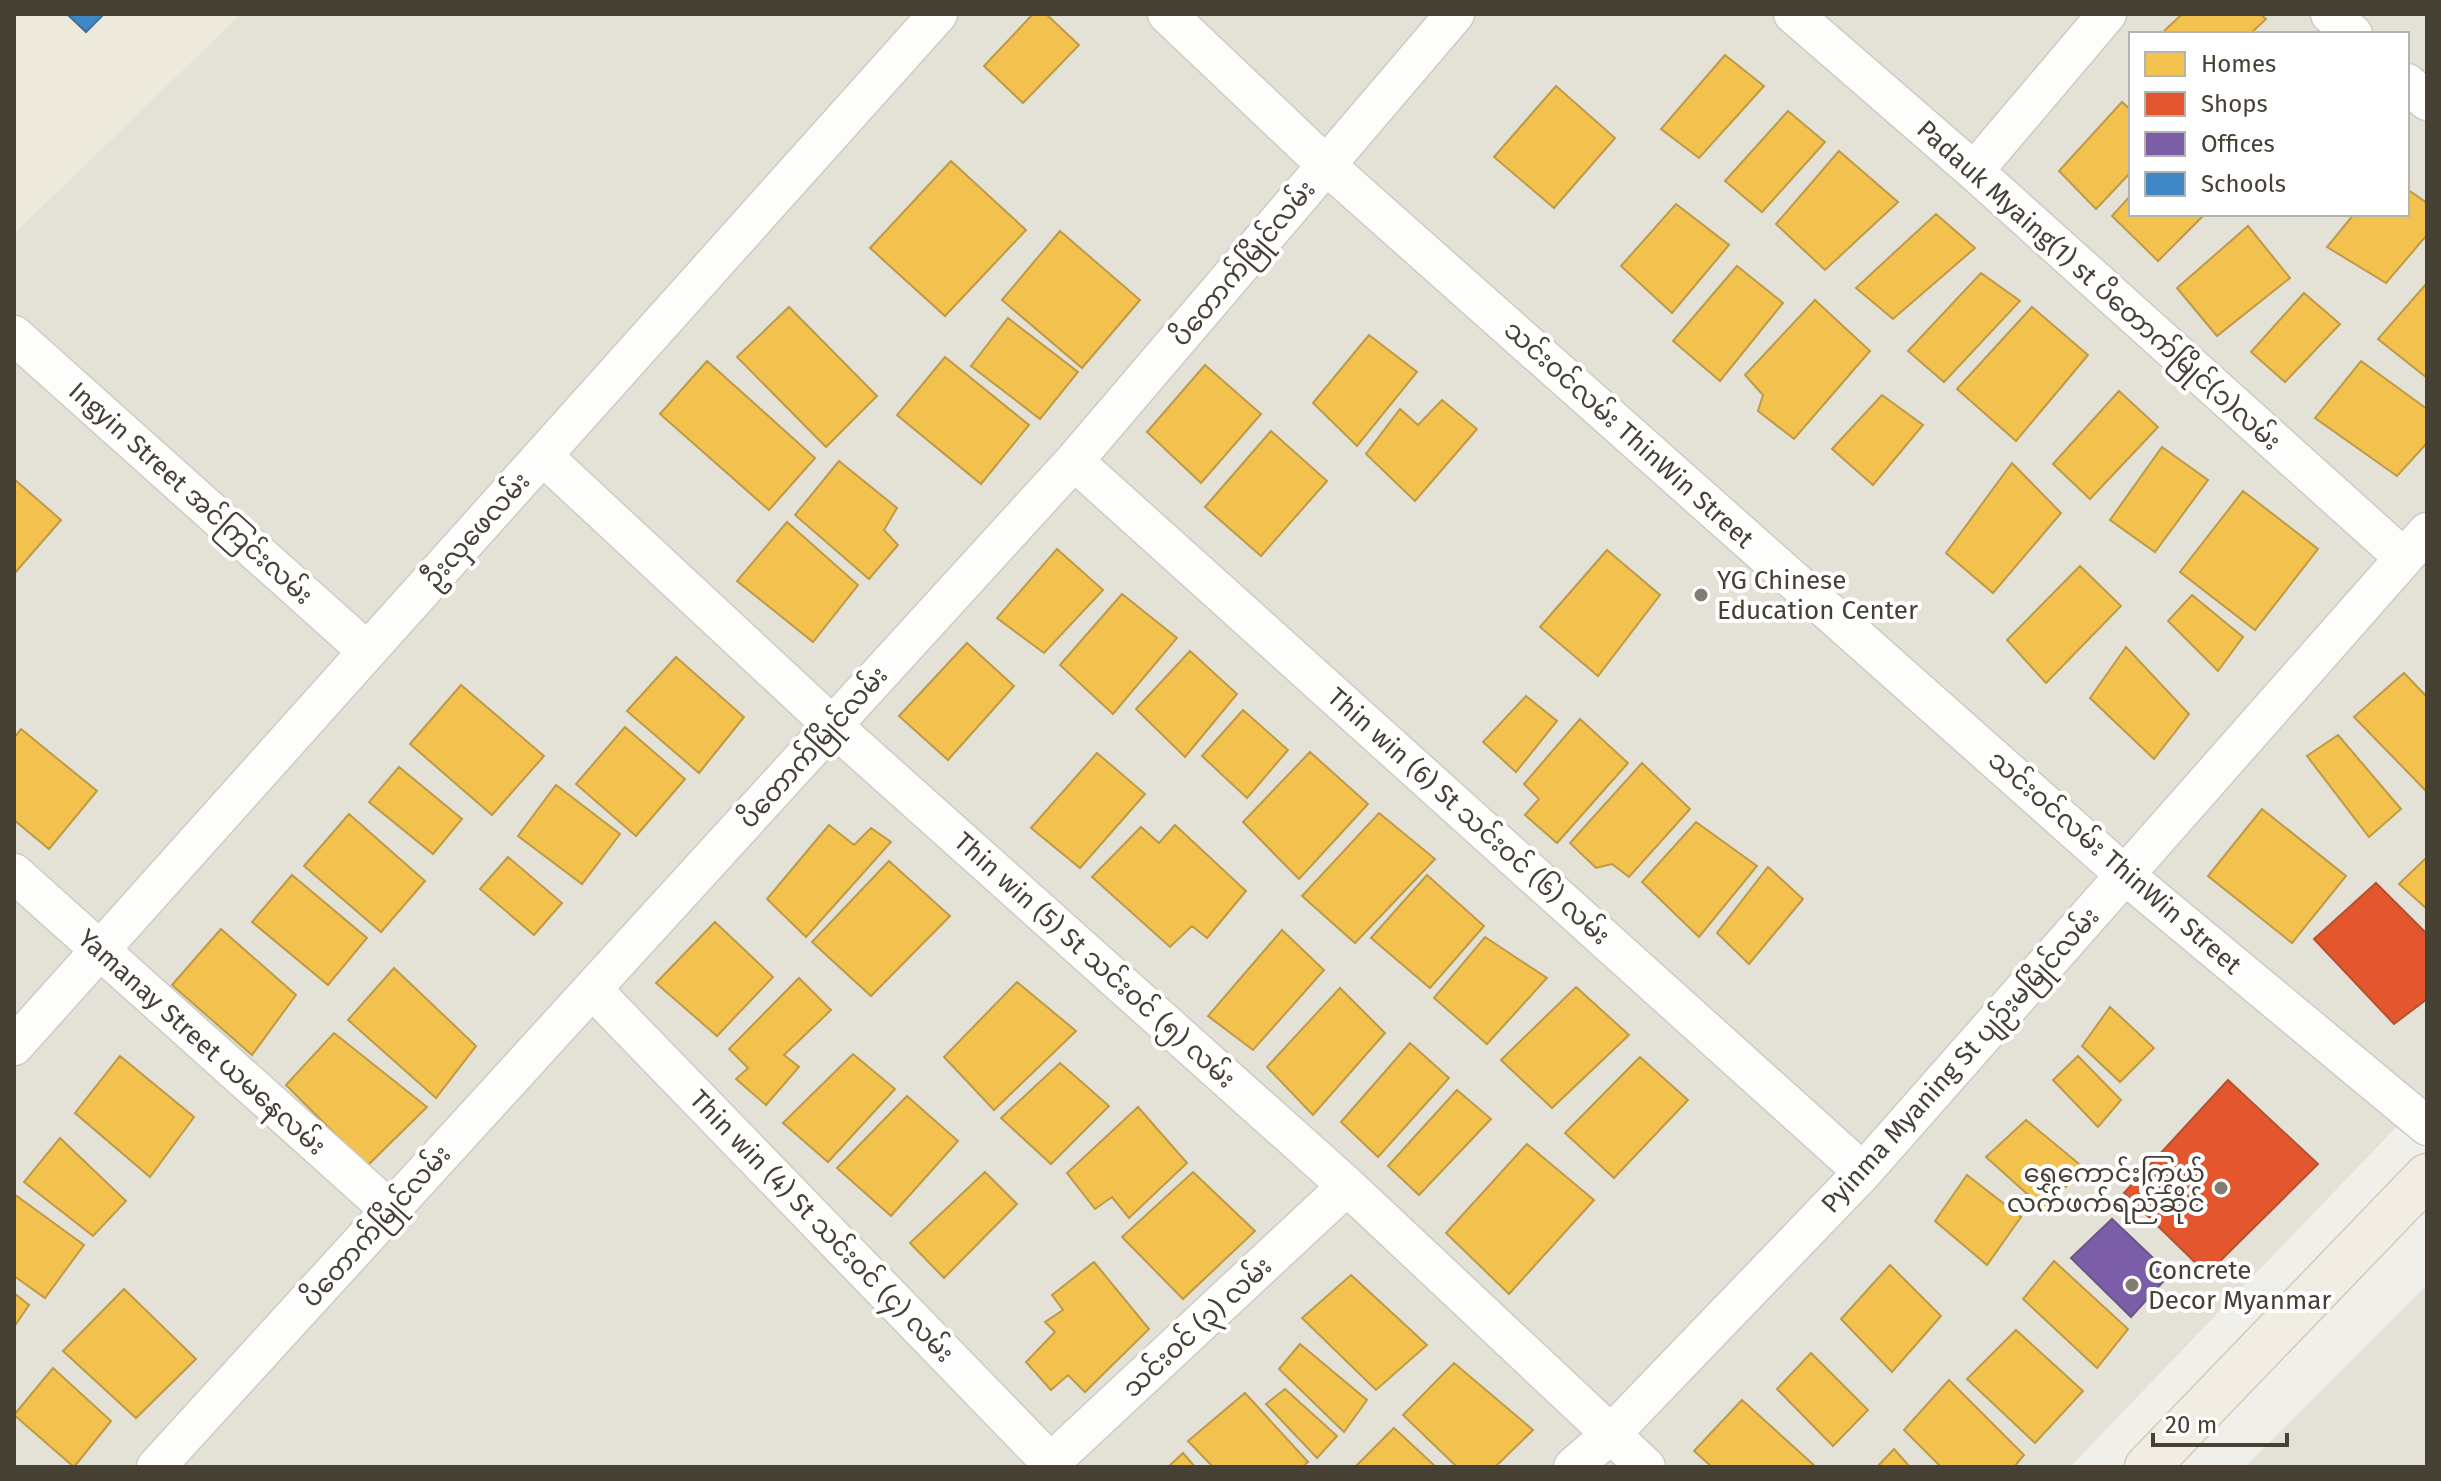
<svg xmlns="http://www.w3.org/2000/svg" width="2441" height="1481" font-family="'Fira Sans','Noto Sans Myanmar',sans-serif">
<rect width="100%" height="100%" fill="#f0efe9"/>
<path fill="#e4e1d6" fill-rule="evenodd" d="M14 14H2427V1095L2070 1467H14ZM2131 34H2407V214H2131Z
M2427 1285V1467H2245Z"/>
<path fill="#eeeadb" d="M14 14H241L14 234Z"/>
<path fill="#f2c14e" stroke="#be9a46" stroke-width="2" d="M1033 14H1046L1079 45 1023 103 984 66Z
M2182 14H2260L2266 19 2250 34H2161Z
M1725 55 1764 86 1699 158 1661 129Z
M1556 86 1615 138 1554 208 1494 157Z
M2122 102 2131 110V172L2096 209 2059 171Z
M1788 111 1825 142 1762 212 1725 181Z
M1839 151 1898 202 1825 270 1776 224Z
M951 161 1026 230 945 316 870 248Z
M2407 189 2427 203V235L2386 283 2327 247 2354 214H2407Z
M2131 195V214H2205L2158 261 2112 216Z
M1676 204 1729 245 1672 313 1621 266Z
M1936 214 1975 248 1893 319 1856 288Z
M2248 226 2290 278 2217 336 2177 288Z
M1060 231 1140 300 1082 368 1002 300Z
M1737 266 1783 303 1720 381 1673 341Z
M1981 273 2020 301 1944 382 1908 351Z
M2427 283V378L2378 339Z
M2304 293 2340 324 2285 382 2251 352Z
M1815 300 1870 351 1794 439 1758 411 1763 395 1745 375Z
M789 307 877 396 826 447 737 357Z
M2032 307 2088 355 2016 441 1957 389Z
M1008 318 1078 372 1040 419 971 366Z
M1369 335 1417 372 1357 446 1313 403Z
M945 357 1029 425 981 484 897 415Z
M707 361 815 458 769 510 660 414Z
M2361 361 2427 409V443L2397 476 2315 418Z
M1205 365 1261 414 1201 483 1147 432Z
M2119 391 2158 427 2090 499 2053 464Z
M1882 395 1923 425 1873 485 1832 449Z
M1442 400 1477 429 1415 501 1366 454 1400 409 1418 425Z
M1271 431 1327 481 1261 556 1205 507Z
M2162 447 2208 480 2155 552 2110 520Z
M839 461 897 508 884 530 898 545 869 579 795 515Z
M2012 463 2061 513 1993 593 1946 553Z
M14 479 61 520 14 574Z
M2243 491 2318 549 2255 630 2180 572Z
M787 522 858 585 813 642 737 581Z
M1057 549 1103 590 1044 653 997 618Z
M1607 550 1660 595 1598 676 1540 627Z
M2080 566 2121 606 2046 683 2007 640Z
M1122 594 1177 638 1113 714 1060 665Z
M2192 595 2243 637 2218 671 2168 621Z
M967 643 1014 686 948 760 899 716Z
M2126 647 2189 714 2154 759 2090 698Z
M1190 651 1237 694 1185 757 1136 709Z
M676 657 744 717 699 773 627 711Z
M2404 673 2427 697V792L2354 717Z
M461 685 544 756 492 815 410 744Z
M1526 696 1557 721 1516 772 1483 742Z
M1243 710 1288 750 1247 798 1202 756Z
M1580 719 1628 763 1557 843 1525 815 1539 799 1524 784Z
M625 727 685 779 636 836 576 784Z
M21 729 97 791 49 849 14 820V738Z
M2338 735 2401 809 2369 837 2307 756Z
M1310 752 1368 804 1299 879 1243 822Z
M1097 753 1145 794 1080 868 1031 828Z
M1642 763 1690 809 1629 877 1612 864 1596 868 1570 843Z
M399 767 462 819 433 854 369 802Z
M556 785 620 834 582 884 518 836Z
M2262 809 2346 876 2292 943 2208 876Z
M1379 813 1435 859 1355 943 1302 896Z
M349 814 425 881 381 932 304 866Z
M1696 822 1757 866 1699 937 1642 882Z
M829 825 854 845 871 828 891 842 806 937 767 899Z
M1175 825 1246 891 1207 938 1192 926 1170 947 1092 877 1141 827 1159 843Z
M508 857 562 903 534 935 480 889Z
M2427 857V909L2399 884Z
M889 861 950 916 871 996 812 942Z
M1768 867 1803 899 1749 964 1717 933Z
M292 875 367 938 328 985 252 922Z
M1427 875 1484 926 1430 988 1371 938Z
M715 922 773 977 717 1036 656 983Z
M221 929 296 995 252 1055 172 985Z
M1282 930 1324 970 1253 1050 1208 1016Z
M1485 937 1547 978 1487 1044 1434 998Z
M394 968 476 1046 436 1098 348 1020Z
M799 978 831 1010 784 1055 799 1067 766 1105 736 1079 748 1068 729 1049Z
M1017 982 1076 1031 994 1110 944 1057Z
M1576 987 1629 1035 1552 1108 1501 1060Z
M1340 988 1385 1033 1313 1115 1267 1067Z
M2110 1007 2154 1048 2120 1082 2082 1046Z
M334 1033 427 1107 367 1166 286 1085Z
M1410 1043 1449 1078 1378 1157 1341 1122Z
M853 1054 895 1089 828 1162 783 1123Z
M120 1056 194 1117 150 1177 75 1113Z
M2078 1056 2121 1100 2098 1127 2053 1080Z
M1640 1057 1688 1100 1614 1178 1565 1133Z
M1060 1063 1109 1106 1051 1164 1001 1118Z
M1457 1090 1491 1119 1419 1195 1388 1166Z
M907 1096 958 1141 891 1216 837 1168Z
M1138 1107 1187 1163 1129 1218 1112 1197 1095 1209 1067 1173Z
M2026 1120 2084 1168 2044 1209 1986 1157Z
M60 1138 126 1201 93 1236 24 1182Z
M1527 1144 1594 1200 1509 1294 1446 1233Z
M985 1172 1017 1204 944 1278 910 1243Z
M1193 1172 1255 1231 1183 1299 1122 1237Z
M1967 1175 2021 1217 1987 1265 1935 1221Z
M14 1194 84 1245 45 1298 14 1276Z
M2054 1261 2128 1329 2097 1368 2023 1299Z
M1094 1262 1149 1329 1085 1392 1068 1375 1051 1390 1026 1362 1055 1332 1045 1322 1063 1310 1052 1295Z
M1890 1265 1941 1316 1892 1372 1841 1319Z
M1351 1275 1427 1345 1376 1390 1302 1318Z
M124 1289 196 1359 136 1418 63 1351Z
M14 1293 29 1305 14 1327Z
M2016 1330 2083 1391 2035 1443 1967 1379Z
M1300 1344 1367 1400 1344 1432 1279 1369Z
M1811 1353 1868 1410 1833 1446 1777 1389Z
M1454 1363 1533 1430 1495 1467H1457L1403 1415Z
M53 1368 111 1421 74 1467 14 1415Z
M1949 1380 2024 1455 2014 1467H1941L1904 1430Z
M1285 1389 1337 1436 1317 1458 1266 1404Z
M1245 1393 1308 1462 1302 1467H1213L1188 1441Z
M1742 1400 1816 1467H1712L1694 1451Z
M1394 1428 1436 1467H1355Z
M1894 1449 1910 1467H1877Z
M1183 1453 1195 1467H1168Z"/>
<path fill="#e4572e" stroke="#b55030" stroke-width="2" d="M2376 883 2427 934V999L2394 1024 2314 939Z
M2228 1080 2318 1164 2207 1274 2124 1193Z"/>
<path fill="#7b5ea7" stroke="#6b5585" stroke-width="2" d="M2112 1219 2170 1274 2131 1317 2071 1258Z"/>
<path fill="#3f88c5" stroke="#41729a" stroke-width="2" d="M67 14H104L86 32Z"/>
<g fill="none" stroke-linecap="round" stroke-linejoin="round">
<g stroke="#cdcbc5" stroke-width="41">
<path id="minor" d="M1167 14 1326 165 2125 875 2427 1126
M1793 14 1974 171 2404 558
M2330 14 2353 34
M2407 83 2427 101
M1974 171 2107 14
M14 335 367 651
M543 456 833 726 1347 1186 1646 1467
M1074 461 1863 1172
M14 873 390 1210
M592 989 1052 1464
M14 1046 938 14
M156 1467 1074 461 1455 14
M1046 1467 1347 1186
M1573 1467 1612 1433 1863 1172 2427 532"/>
</g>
<g stroke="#d2cbb6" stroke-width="47">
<path id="primary" d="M2147 1467 2427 1176"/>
</g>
<use href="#minor" stroke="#fdfdfc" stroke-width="38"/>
<use href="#primary" stroke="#f1ede3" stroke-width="44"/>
</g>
<g fill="#827d74" stroke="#fff" stroke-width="3">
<circle cx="1701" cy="595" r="8"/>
<circle cx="2221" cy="1188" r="8"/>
<circle cx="2132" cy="1285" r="8"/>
</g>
<g text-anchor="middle" stroke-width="8" stroke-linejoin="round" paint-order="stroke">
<g font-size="26" fill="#464035" stroke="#fff">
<text transform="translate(1243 263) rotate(-50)" y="9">ပိတောက်မြိုင်လမ်း</text>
<text transform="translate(2099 285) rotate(42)" y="9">Padauk Myaing(1) st ပိတောက်မြိုင်(၁)လမ်း</text>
<text transform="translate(1629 434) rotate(42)" y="9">သင်းဝင်လမ်း ThinWin Street</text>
<text transform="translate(191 493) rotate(42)" y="9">Ingyin Street အင်ကြင်းလမ်း</text>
<text transform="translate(476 530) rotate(-48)" y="9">ဦးလှဖေလမ်း</text>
<text transform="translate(813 747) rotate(-48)" y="9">ပိတောက်မြိုင်လမ်း</text>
<text transform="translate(1469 816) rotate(42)" y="9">Thin win (6) St သင်းဝင် (၆) လမ်း</text>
<text transform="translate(2115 862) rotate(41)" y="9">သင်းဝင်လမ်း ThinWin Street</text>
<text transform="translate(1095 960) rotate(42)" y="9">Thin win (5) St သင်းဝင် (၅) လမ်း</text>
<text transform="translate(202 1042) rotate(42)" y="9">Yamanay Street ယမနေလမ်း</text>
<text transform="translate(1960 1060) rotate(-48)" y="9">Pyinma Myaning St ပျဉ်းမမြိုင်လမ်း</text>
<text transform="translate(376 1226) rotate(-48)" y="9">ပိတောက်မြိုင်လမ်း</text>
<text transform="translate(822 1226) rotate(46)" y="9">Thin win (4) St သင်းဝင် (၄) လမ်း</text>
<text transform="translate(1197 1327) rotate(-43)" y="9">သင်းဝင် (၃) လမ်း</text>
</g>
<g font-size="26" fill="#464035" stroke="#fff" text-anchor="start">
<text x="1717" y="589">YG Chinese<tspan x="1717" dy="30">Education Center</tspan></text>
<text x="2205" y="1182" text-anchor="end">ရွှေကောင်းကြွယ်<tspan x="2205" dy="30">လက်ဖက်ရည်ဆိုင်</tspan></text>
<text x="2148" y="1279">Concrete<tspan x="2148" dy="30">Decor Myanmar</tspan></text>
</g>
</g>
<rect width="2441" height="1481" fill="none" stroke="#464035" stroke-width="32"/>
<rect x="2129" y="32" width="280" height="184" fill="#ffffff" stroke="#b5b3ae" stroke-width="2"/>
<rect x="2145" y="52" width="40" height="24" fill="#f2c14e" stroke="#b5b3ae" stroke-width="2"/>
<text x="2201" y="72" font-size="24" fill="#464035">Homes</text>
<rect x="2145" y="92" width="40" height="24" fill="#e4572e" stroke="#b5b3ae" stroke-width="2"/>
<text x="2201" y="112" font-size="24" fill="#464035">Shops</text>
<rect x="2145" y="132" width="40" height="24" fill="#7b5ea7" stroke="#b5b3ae" stroke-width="2"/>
<text x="2201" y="152" font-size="24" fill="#464035">Offices</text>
<rect x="2145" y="172" width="40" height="24" fill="#3f88c5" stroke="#b5b3ae" stroke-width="2"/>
<text x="2201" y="192" font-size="24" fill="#464035">Schools</text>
<path d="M2153 1433v12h134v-12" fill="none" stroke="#464035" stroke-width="4"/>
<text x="2165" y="1433" font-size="24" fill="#464035" stroke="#ffffff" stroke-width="6" paint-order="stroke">20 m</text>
</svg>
